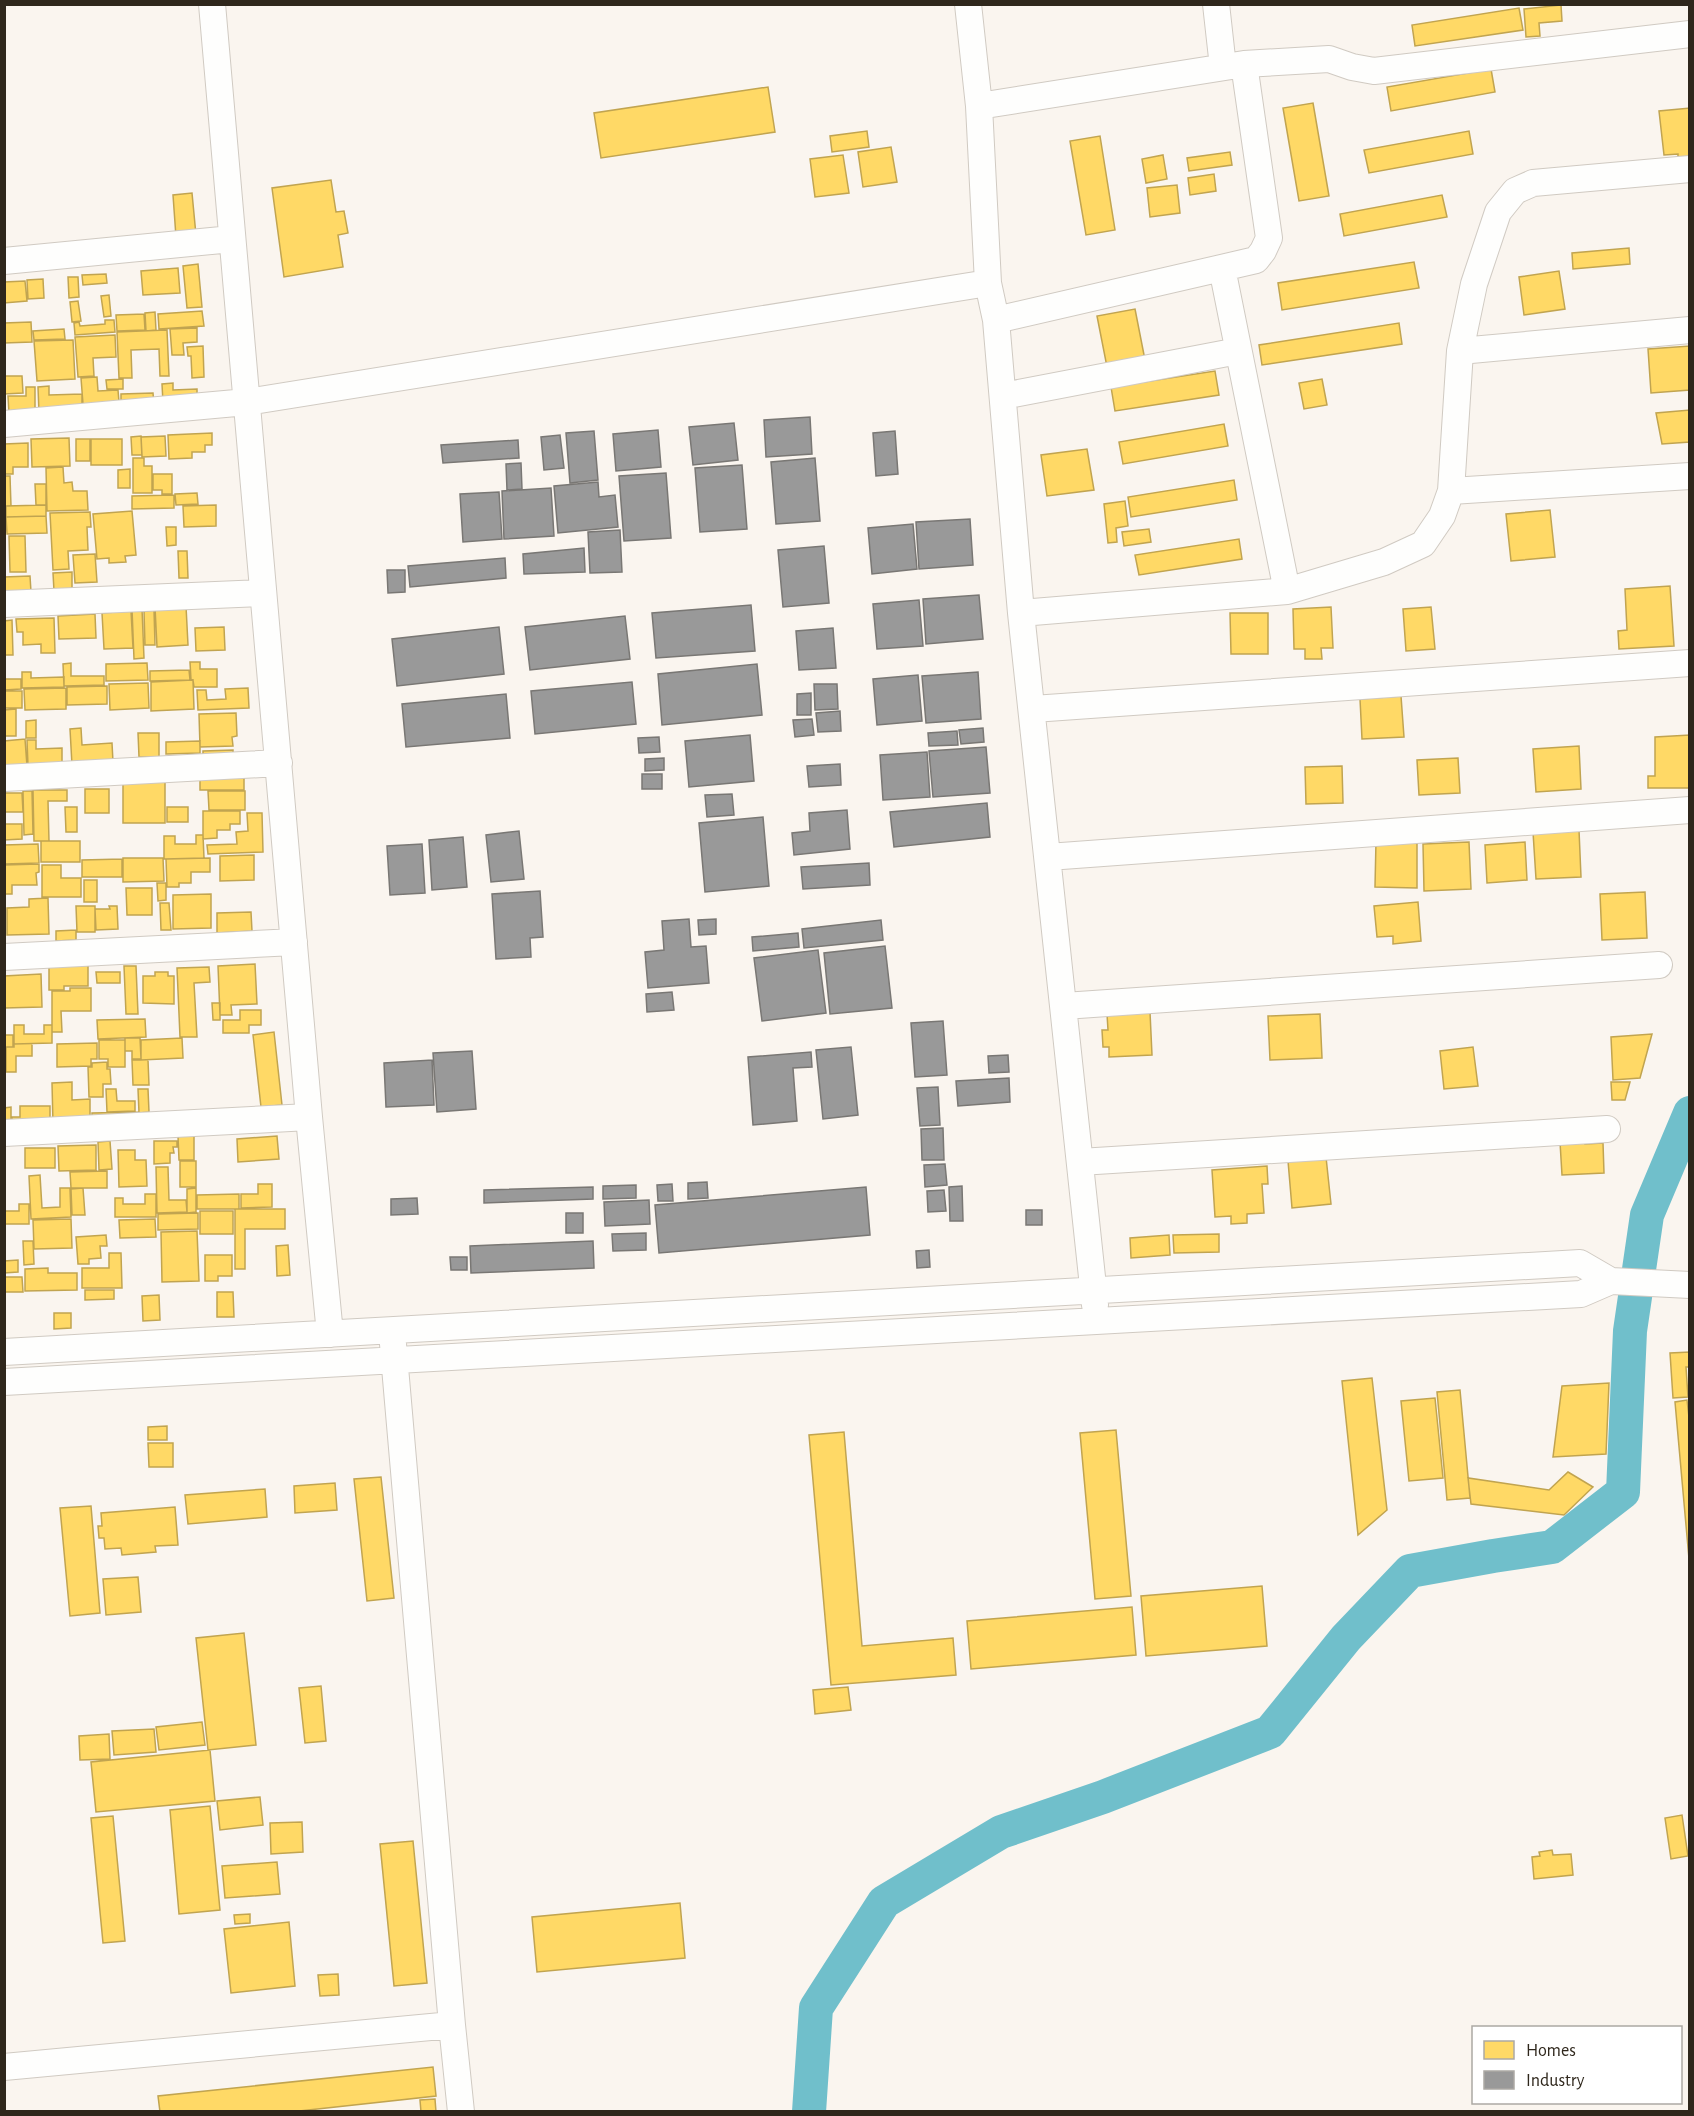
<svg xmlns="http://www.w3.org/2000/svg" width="1694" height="2116" font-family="'Alegreya Sans',sans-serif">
<rect width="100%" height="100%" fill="#faf5ef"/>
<path fill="#ffd966" stroke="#c1a450" stroke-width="1.5" d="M1561 5 1562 21 1539 23 1540 36 1526 37 1524 9Z
M1519 8 1523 30 1415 46 1412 25Z
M1491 69 1495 92 1391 111 1387 87Z
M768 87 775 132 601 158 594 113Z
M1313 103 1329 196 1299 201 1283 108Z
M1690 108V160L1678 161V154L1664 155 1659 111Z
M867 131 869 147 832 152 830 136Z
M1469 131 1473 154 1369 173 1364 150Z
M1100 136 1115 230 1086 235 1070 141Z
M891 147 897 182 863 187 858 152Z
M1230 152 1232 165 1189 171 1187 158Z
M843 155 849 193 815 197 810 159Z
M1163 155 1167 179 1146 183 1142 159Z
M1214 174 1216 191 1190 195 1188 178Z
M331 180 336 212 344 211 348 233 338 235 343 267 284 277 272 188Z
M1177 185 1180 213 1150 217 1147 188Z
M192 193 196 235 176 237 173 195Z
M1442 195 1447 217 1344 236 1340 214Z
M1629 248 1630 264 1573 269 1572 253Z
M1414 262 1419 288 1282 310 1278 283Z
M198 264 202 307 187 308 183 266Z
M178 268 180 293 143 295 141 271Z
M1559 271 1565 309 1524 315 1519 277Z
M106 274 107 283 83 285 82 275Z
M68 277H78L79 297 69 298Z
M43 279 44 298 28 299 27 280Z
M25 281 27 301 4 303V282Z
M109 295 111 316 104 317 101 296Z
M78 301 81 321 72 322 70 302Z
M1135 309 1145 360 1107 367 1097 316Z
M202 311 204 326 159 329 158 314Z
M155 312 156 330 146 331 145 313Z
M144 314 145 330 117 331 116 315Z
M105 320H114L115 332 75 335 74 323 79 322 80 326 105 324Z
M31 322 32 342 4 343V323Z
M1399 323 1402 344 1262 365 1259 345Z
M197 328V342L183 343 184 355H172L170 329Z
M64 329 65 339 34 340 33 331Z
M167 330 169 376H160L159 349 131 350 132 378H119L117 332Z
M115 335 116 357 93 358 94 376 78 377 75 337Z
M73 340 75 379 37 381 34 341Z
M203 346 204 377 192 378 191 356H188L187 347Z
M1690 346V390L1651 393 1648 349Z
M1215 371 1219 395 1115 411 1111 387Z
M4 376H22L23 393 4 394Z
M97 377 98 391 118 390 119 402 83 404 81 378Z
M123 379V389H107L106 380Z
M1322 379 1327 405 1304 409 1299 383Z
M173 383V390L197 389V401L163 403 162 384Z
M49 386V395L82 394V411L39 413 38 387Z
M26 387H35V414H9L8 396H26Z
M153 393 154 405 121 406V394Z
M1690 410V442L1662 444 1656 413Z
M1224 424 1228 446 1123 464 1119 442Z
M212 433V445H205V452H192V458L169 459 168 435Z
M141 436 142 455H132L131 437Z
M165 436 166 456 142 457 141 437Z
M69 438 70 466 32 467 31 439Z
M76 439H90V461H76Z
M91 439H122V465H91Z
M28 443V467H13V474H4V444Z
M1087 449 1094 490 1047 496 1041 455Z
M133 458H144V466H152V493H133Z
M63 467 64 483 72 482 73 491H87L88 510 47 511 46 468Z
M130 469V488H118V470Z
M153 474H172V494H162V490H153Z
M4 476H10L11 506H4Z
M1234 480 1237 500 1131 517 1128 497Z
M35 484H46V505H36Z
M197 493 198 504 176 505 175 494Z
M174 495V508L132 509V496Z
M1125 501 1128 526 1116 528 1117 542 1108 543 1104 504Z
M46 505V516L6 517V506Z
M216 505V526L184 527 183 506Z
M1550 510 1555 557 1511 561 1506 514Z
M132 511 136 555 125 556 126 562 109 563V558L97 559 93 514Z
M90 512 91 527H87L88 550 68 551 69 569 53 570 50 513Z
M46 516 47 533 7 534 6 517Z
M166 527H176V545L167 546Z
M1149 529 1151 542 1124 546 1122 532Z
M9 536H25L26 572H10Z
M1239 539 1242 559 1139 575 1135 555Z
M178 551H187L188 578H179Z
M95 554 97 582 75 583 73 555Z
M72 572V591H54L53 573Z
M30 576 31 592 4 593V577Z
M1670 586 1674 646 1619 649 1618 631 1627 630 1625 589Z
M186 606 188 645 157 647 155 607Z
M1331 607 1333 648H1321L1322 659H1305V649H1294L1293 609Z
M1431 607 1435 649 1406 651 1403 609Z
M132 609H142L144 658 134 659Z
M154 610 155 645H145L144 611Z
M131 611 133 648 104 649 102 613Z
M1230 613H1268V654H1231Z
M95 614 96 638 59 639 58 616Z
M54 618 55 653H41V644L23 645V632H17L16 619Z
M12 620 13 655H4V621Z
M224 627 225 650 196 651 195 628Z
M190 662H200V669H217V687H194L193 680H191Z
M71 663V676H104V685L64 686 63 664Z
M147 663 148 680 106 681V664Z
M189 670 190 680 150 681V671Z
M22 672H31V678L64 677V687L22 688Z
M4 679H21V689L4 690Z
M193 680 194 709 151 711V682Z
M148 683 149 708 110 710 109 684Z
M107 686V704L67 705V687Z
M66 688V709L25 710 24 689Z
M248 688 249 708 198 710 197 690H206L207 700 226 699 225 689Z
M4 691H22V708H4Z
M1401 696 1404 737 1362 739 1360 699Z
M16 709V736H4V710Z
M236 713 237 736 232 737 233 746 200 747 199 714Z
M36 720V738H26V721Z
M81 728 82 745 112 743 113 762 72 765 70 729Z
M138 733H159V757H139Z
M1690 735V788H1648V776H1655V737Z
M25 739 27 766 4 768V741Z
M27 740H36V749L62 748V765L28 766Z
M200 741V753L166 754V742Z
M1579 746 1581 789 1536 792 1533 749Z
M233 750V758L203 759V751Z
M1458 758 1460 793 1419 795 1417 760Z
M1342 766 1343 803 1306 804 1305 767Z
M200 776H244V790H200Z
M123 779H165V823H123Z
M85 789H109V813H85Z
M33 790H67V801H48L49 841H34Z
M23 791H32L33 834 24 835Z
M208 791H245V810H209Z
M4 793H22L23 812H4Z
M65 807H77V832H66Z
M167 807H188V822H167Z
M203 811H240V824H230V830H217V838L203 839Z
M247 813H262L263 852 208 854 207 845 237 844 236 832 248 831Z
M4 824H22V839L4 840Z
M1579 830 1581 877 1536 879 1533 832Z
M196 835H203L204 858 164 859V836H175V844H196Z
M41 841H80V862H41Z
M1376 841 1417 842V888L1375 887Z
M1469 842 1471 889 1424 891 1423 844Z
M1525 842 1527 880 1487 883 1485 845Z
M38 844 39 863 4 864V845Z
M254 855V880L220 881V856Z
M123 858H163L164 881 123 882Z
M210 858V872H191V883H179V887H167L166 859Z
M122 859V877H82V860Z
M39 864V872L36 873 37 885H12V894H4V865Z
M42 865H61V878H81V897H42Z
M84 880H97V902H84Z
M157 883H166V900L158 901Z
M126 888H152V915H127Z
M1645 892 1647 938 1602 940 1600 894Z
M211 894V928L173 929V895Z
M48 898 49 934 7 935V908L29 907V899Z
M1418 902 1421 941 1393 944V936L1377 937 1374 906Z
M160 903H169L171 930H161Z
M76 906H95V932H77Z
M109 906H117L118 929 96 930 95 909H110Z
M251 912 252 931 217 933V913Z
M76 930V940L56 941V931Z
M49 964H88V986H64V990H49Z
M255 964 257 1004 231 1005 232 1015H220L218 966Z
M124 966H136L138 1014H126Z
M209 967 210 982 194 983 197 1037H180L177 968Z
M96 972H120V983H97Z
M155 972H168V976H174V1004L143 1003V976H155Z
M41 974 42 1007 4 1008V976Z
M70 988H91V1011H61L62 1032H52V991H70Z
M212 1003H220V1020H213Z
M240 1010H261V1025H249V1033H223V1020H240Z
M1150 1012 1152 1055 1109 1057V1047H1103L1102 1030H1108L1107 1014Z
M1320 1014 1322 1058 1270 1060 1268 1016Z
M145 1019 146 1037 98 1039 97 1020Z
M14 1025H24V1034H44V1025H52V1043L14 1044Z
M274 1032 282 1105 261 1107 253 1035Z
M1652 1034 1640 1078 1613 1080 1611 1037Z
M4 1035H13V1047H4Z
M125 1038H140L141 1059H132V1051H125Z
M182 1038 183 1058 141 1060V1040Z
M99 1040H125V1067H108V1059H99Z
M97 1043V1059H91V1066L57 1067V1044Z
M14 1044H32V1056H16V1072H6V1047H14Z
M1473 1047 1478 1086 1444 1089 1440 1051Z
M132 1060H148L149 1085H133Z
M107 1062V1069H110L111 1084H103V1097H89L88 1067H92V1063Z
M72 1082V1100L90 1099V1123L53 1124 52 1083Z
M1611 1082H1630L1625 1100H1612Z
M106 1089H116L117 1101H135V1111L107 1112Z
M138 1089H148L149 1112 139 1113Z
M20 1106H50V1124H12V1117H20Z
M11 1107V1125L4 1126V1108Z
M138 1112V1121L92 1122V1113Z
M178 1136H194V1160H179Z
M277 1136 279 1159 238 1162 237 1139Z
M110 1141 112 1169 99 1170 98 1142Z
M154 1141H177V1147H173L174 1153H170V1163L154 1164Z
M1585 1141V1144L1603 1143 1604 1173 1562 1175 1560 1142Z
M96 1145V1170L59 1171 58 1146Z
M25 1148H55V1168H25Z
M118 1150H135V1160H146L147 1186 119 1187Z
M1326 1157 1331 1204 1292 1208 1288 1161Z
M180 1161H196V1187H180Z
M1267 1166 1268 1184H1262L1264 1213 1247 1214V1223L1231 1224V1216L1215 1217 1212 1170Z
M156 1167H168L169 1200H186L187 1212 157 1213Z
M107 1171V1188H71L70 1172Z
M40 1175 42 1208 60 1207V1188H70L71 1217 31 1219 29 1176Z
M258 1184H272V1207L241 1208V1194H258Z
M83 1188 85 1215H72L71 1189Z
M196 1188V1212L187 1213V1189Z
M145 1194H156V1217H115V1198H123V1204H145Z
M239 1194V1209H197V1195Z
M19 1204H29V1224H4V1211H19Z
M235 1209H285V1229H245V1269H235Z
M200 1211H233V1234H200Z
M198 1213V1229L158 1230V1214Z
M71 1219 72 1248 34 1249 33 1220Z
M155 1219 156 1237 120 1238 119 1220Z
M197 1231 199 1281 162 1282 161 1232Z
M1219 1234V1252L1174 1253 1173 1235Z
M106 1235 107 1246H100L101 1258 89 1259V1264H78L76 1237Z
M1169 1235 1170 1255 1131 1258 1130 1238Z
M23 1241H33L34 1264 24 1265Z
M288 1245 290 1275 277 1276 276 1246Z
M109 1253H121L122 1288H82V1268H109Z
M205 1255H232V1276H218V1281H205Z
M18 1260V1272L4 1273V1261Z
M48 1268V1273H77V1290L25 1291V1269Z
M4 1277H22L23 1292H4Z
M85 1290H114V1299L85 1300Z
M217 1292H233L234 1317H217Z
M159 1295 160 1320 143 1321 142 1296Z
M54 1313H71V1328L54 1329Z
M1690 1352V1367H1686L1688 1397 1673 1398 1670 1353Z
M1372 1378 1387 1510 1358 1535 1342 1381Z
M1609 1383 1606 1454 1553 1457 1562 1386Z
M1460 1390 1470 1498 1447 1500 1437 1392Z
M1435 1398 1443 1478 1409 1481 1401 1401Z
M1687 1400 1690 1426V1570L1675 1402Z
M167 1426V1440H148V1427Z
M1116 1430 1131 1596 1095 1599 1080 1433Z
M844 1432 862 1646 953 1638 956 1675 831 1685 809 1435Z
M148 1443H173V1467H149Z
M1568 1472 1593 1487 1564 1515 1471 1504 1468 1478 1549 1490Z
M381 1477 394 1598 367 1601 354 1479Z
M335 1483 337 1510 295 1513 294 1486Z
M265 1489 267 1517 188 1524 185 1495Z
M91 1506 100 1613 70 1616 60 1508Z
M175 1507 178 1545 155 1546 156 1552 122 1555 121 1548 105 1549 104 1538H99L98 1526H102L101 1513Z
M138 1577 141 1612 106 1615 103 1579Z
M1262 1586 1267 1646 1146 1656 1141 1596Z
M1132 1607 1136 1655 971 1669 967 1621Z
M244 1633 256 1745 208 1750 196 1638Z
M321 1686 326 1741 305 1743 299 1688Z
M848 1687 851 1710 815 1714 813 1690Z
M202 1722 205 1745 159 1750 156 1727Z
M154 1729 156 1752 114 1755 112 1731Z
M109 1734 110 1759 80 1760 79 1736Z
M210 1750 215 1801 96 1812 91 1762Z
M260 1797 263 1825 220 1830 217 1801Z
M210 1806 220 1910 179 1914 170 1810Z
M1682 1815 1688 1856 1671 1859 1665 1818Z
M113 1816 125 1941 103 1943 91 1818Z
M302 1822 303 1852 271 1854 270 1823Z
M413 1841 427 1983 394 1986 380 1844Z
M1552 1850 1553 1855 1571 1854 1573 1875 1534 1879 1532 1857 1540 1856 1539 1852Z
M277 1862 280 1894 225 1898 222 1866Z
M680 1903 685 1958 537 1972 532 1917Z
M250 1914V1923L235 1924 234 1915Z
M289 1922 295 1986 231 1993 224 1929Z
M338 1974 339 1995 320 1996 318 1975Z
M433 2067 436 2096 290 2112H160L158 2096Z
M435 2099 436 2112H421L420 2100Z"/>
<path fill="#999" stroke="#797774" stroke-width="1.5" d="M810 417 812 454 766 457 764 420Z
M734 423 738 460 693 465 689 427Z
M658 430 661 467 616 471 613 434Z
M594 431 598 480 570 483 566 433Z
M895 431 898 474 876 476 873 433Z
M560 435 564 468 544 470 541 437Z
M518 440 519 458 443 463 441 445Z
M815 458 820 521 776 524 771 462Z
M521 463 522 489 507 490 506 464Z
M742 465 747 529 700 532 695 468Z
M666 473 671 538 624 541 619 476Z
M598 482 599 497 615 495 618 527 558 533 554 486Z
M551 488 554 536 504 539 502 491Z
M499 492 502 539 463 542 460 494Z
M970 519 973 565 919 569 916 522Z
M913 524 917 569 872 574 868 528Z
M620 530 622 572 590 573 588 532Z
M824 546 829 603 783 607 778 550Z
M584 548 585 572 524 574 523 554Z
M505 558 506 578 410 587 408 566Z
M387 570H405V592L388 593Z
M979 595 983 639 926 644 923 599Z
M919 600 923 646 877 649 873 604Z
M751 605 755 651 656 658 652 613Z
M625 616 630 659 530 670 525 627Z
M499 627 504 674 397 686 392 639Z
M833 628 836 668 799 670 796 631Z
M757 664 762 715 662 725 658 674Z
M978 672 981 719 926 723 922 676Z
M918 675 922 721 877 725 873 679Z
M632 682 636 724 535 734 531 691Z
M814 684H837L838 709 815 710Z
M811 693V715H797V694Z
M506 694 510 738 406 747 402 704Z
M840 711 841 731 818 732 816 713Z
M812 719 814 735 795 737 793 720Z
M983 728 984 742 961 744 959 730Z
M957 731 958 745 929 746 928 733Z
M750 735 754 781 689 787 685 741Z
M659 737 660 752 639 753 638 738Z
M986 747 990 793 933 797 929 751Z
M927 752 930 797 883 800 880 755Z
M664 758V770L645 771V759Z
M840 764 841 785 809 787 807 766Z
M642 774H662V789H642Z
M732 794 734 815 707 817 705 795Z
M987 803 990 837 894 847 890 812Z
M847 810 850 849 794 855 792 833 810 831 809 813Z
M763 817 769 886 705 892 699 823Z
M519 831 524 879 491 882 486 835Z
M463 837 467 887 432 890 429 840Z
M422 844 425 893 390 895 387 846Z
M869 863 870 885 803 889 801 867Z
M540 891 543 937 530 938 531 957 496 959 492 894Z
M689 919 691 947 706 946 709 983 648 988 645 952 664 950 662 921Z
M716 919V934L699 935 698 920Z
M881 920 883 940 804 948 802 929Z
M798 933 799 947 753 951 752 937Z
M885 946 892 1008 830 1014 824 953Z
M818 950 826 1013 762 1021 754 958Z
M672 992 674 1010 647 1012 646 994Z
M943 1021 947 1075 915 1077 911 1023Z
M851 1047 858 1115 823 1119 816 1050Z
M472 1051 476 1109 437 1112 433 1053Z
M811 1052 812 1067 793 1068 797 1121 753 1125 748 1057Z
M1008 1055 1009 1072 989 1073 988 1056Z
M432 1060 434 1105 386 1107 384 1063Z
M1009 1078 1010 1102 958 1106 956 1081Z
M938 1087 940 1125 920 1126 917 1088Z
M943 1128 944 1160H922L921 1129Z
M945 1164 947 1185 925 1187 924 1165Z
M707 1182 708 1198 688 1199V1183Z
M672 1184 673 1201H658L657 1185Z
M636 1185V1198L603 1199V1186Z
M962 1186 963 1221H950L949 1187Z
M593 1187V1199L484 1203V1190Z
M866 1187 870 1235 659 1253 655 1205Z
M944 1190 946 1211 928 1212 927 1191Z
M417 1198 418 1214 391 1215V1199Z
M649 1200 650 1224 605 1226 604 1202Z
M1026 1210H1042V1225H1026Z
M566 1213H583V1233H566Z
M646 1233V1250L613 1251 612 1234Z
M593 1241 594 1268 471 1273 470 1246Z
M929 1250 930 1267 917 1268 916 1251Z
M450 1257H467V1270H451Z"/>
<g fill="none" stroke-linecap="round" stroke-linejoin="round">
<path stroke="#70bfcb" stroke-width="34" d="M809 2112 816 2008 884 1902 1001 1832 1103 1797 1270 1732 1346 1638 1410 1571 1493 1556 1552 1547 1623 1492 1630 1331 1647 1215 1690 1113"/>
<g stroke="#d0cac2" stroke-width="28">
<path id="minor" d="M212 4 309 1117 330 1334
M968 4 979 106 988 283 996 320 1021 613 1095 1305
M1216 4 1223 67
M979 106 1244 64 1329 59 1352 67 1374 71 1690 34
M4 261 232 239
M1222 268 1287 591
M996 320 1256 260 1263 251 1269 238 1244 64
M1460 351 1690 330
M1003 396 1238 351
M4 424 247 402 988 283
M1451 491 1690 476
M4 604 263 593
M1021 613 1287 591 1384 562 1423 544 1442 516 1451 491 1460 351 1474 284 1498 212 1515 191 1533 183 1690 169
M1033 709 1690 663
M4 778 279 763
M1048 857 1690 810
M4 957 294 942
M1064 1006 1659 965
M4 1133 309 1117
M1080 1162 1607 1129
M393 1344 452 2025 461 2112
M4 1352C530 1324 1055 1290 1580 1263L1611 1281 1690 1285
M4 1382 1581 1294 1611 1281
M4 2067 452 2025"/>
</g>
<use href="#minor" stroke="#fefefd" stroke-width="26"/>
</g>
<rect width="1694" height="2116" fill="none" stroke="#2f271c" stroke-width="12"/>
<rect x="1472" y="2026" width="210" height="78" fill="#ffffff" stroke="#aca9a4" stroke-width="1.5"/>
<rect x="1484" y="2041" width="30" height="18" fill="#ffd966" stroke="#aca9a4" stroke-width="1.5"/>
<text x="1526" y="2056" font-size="18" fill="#2f271c">Homes</text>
<rect x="1484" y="2071" width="30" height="18" fill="#999999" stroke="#aca9a4" stroke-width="1.5"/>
<text x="1526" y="2086" font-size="18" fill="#2f271c">Industry</text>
</svg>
